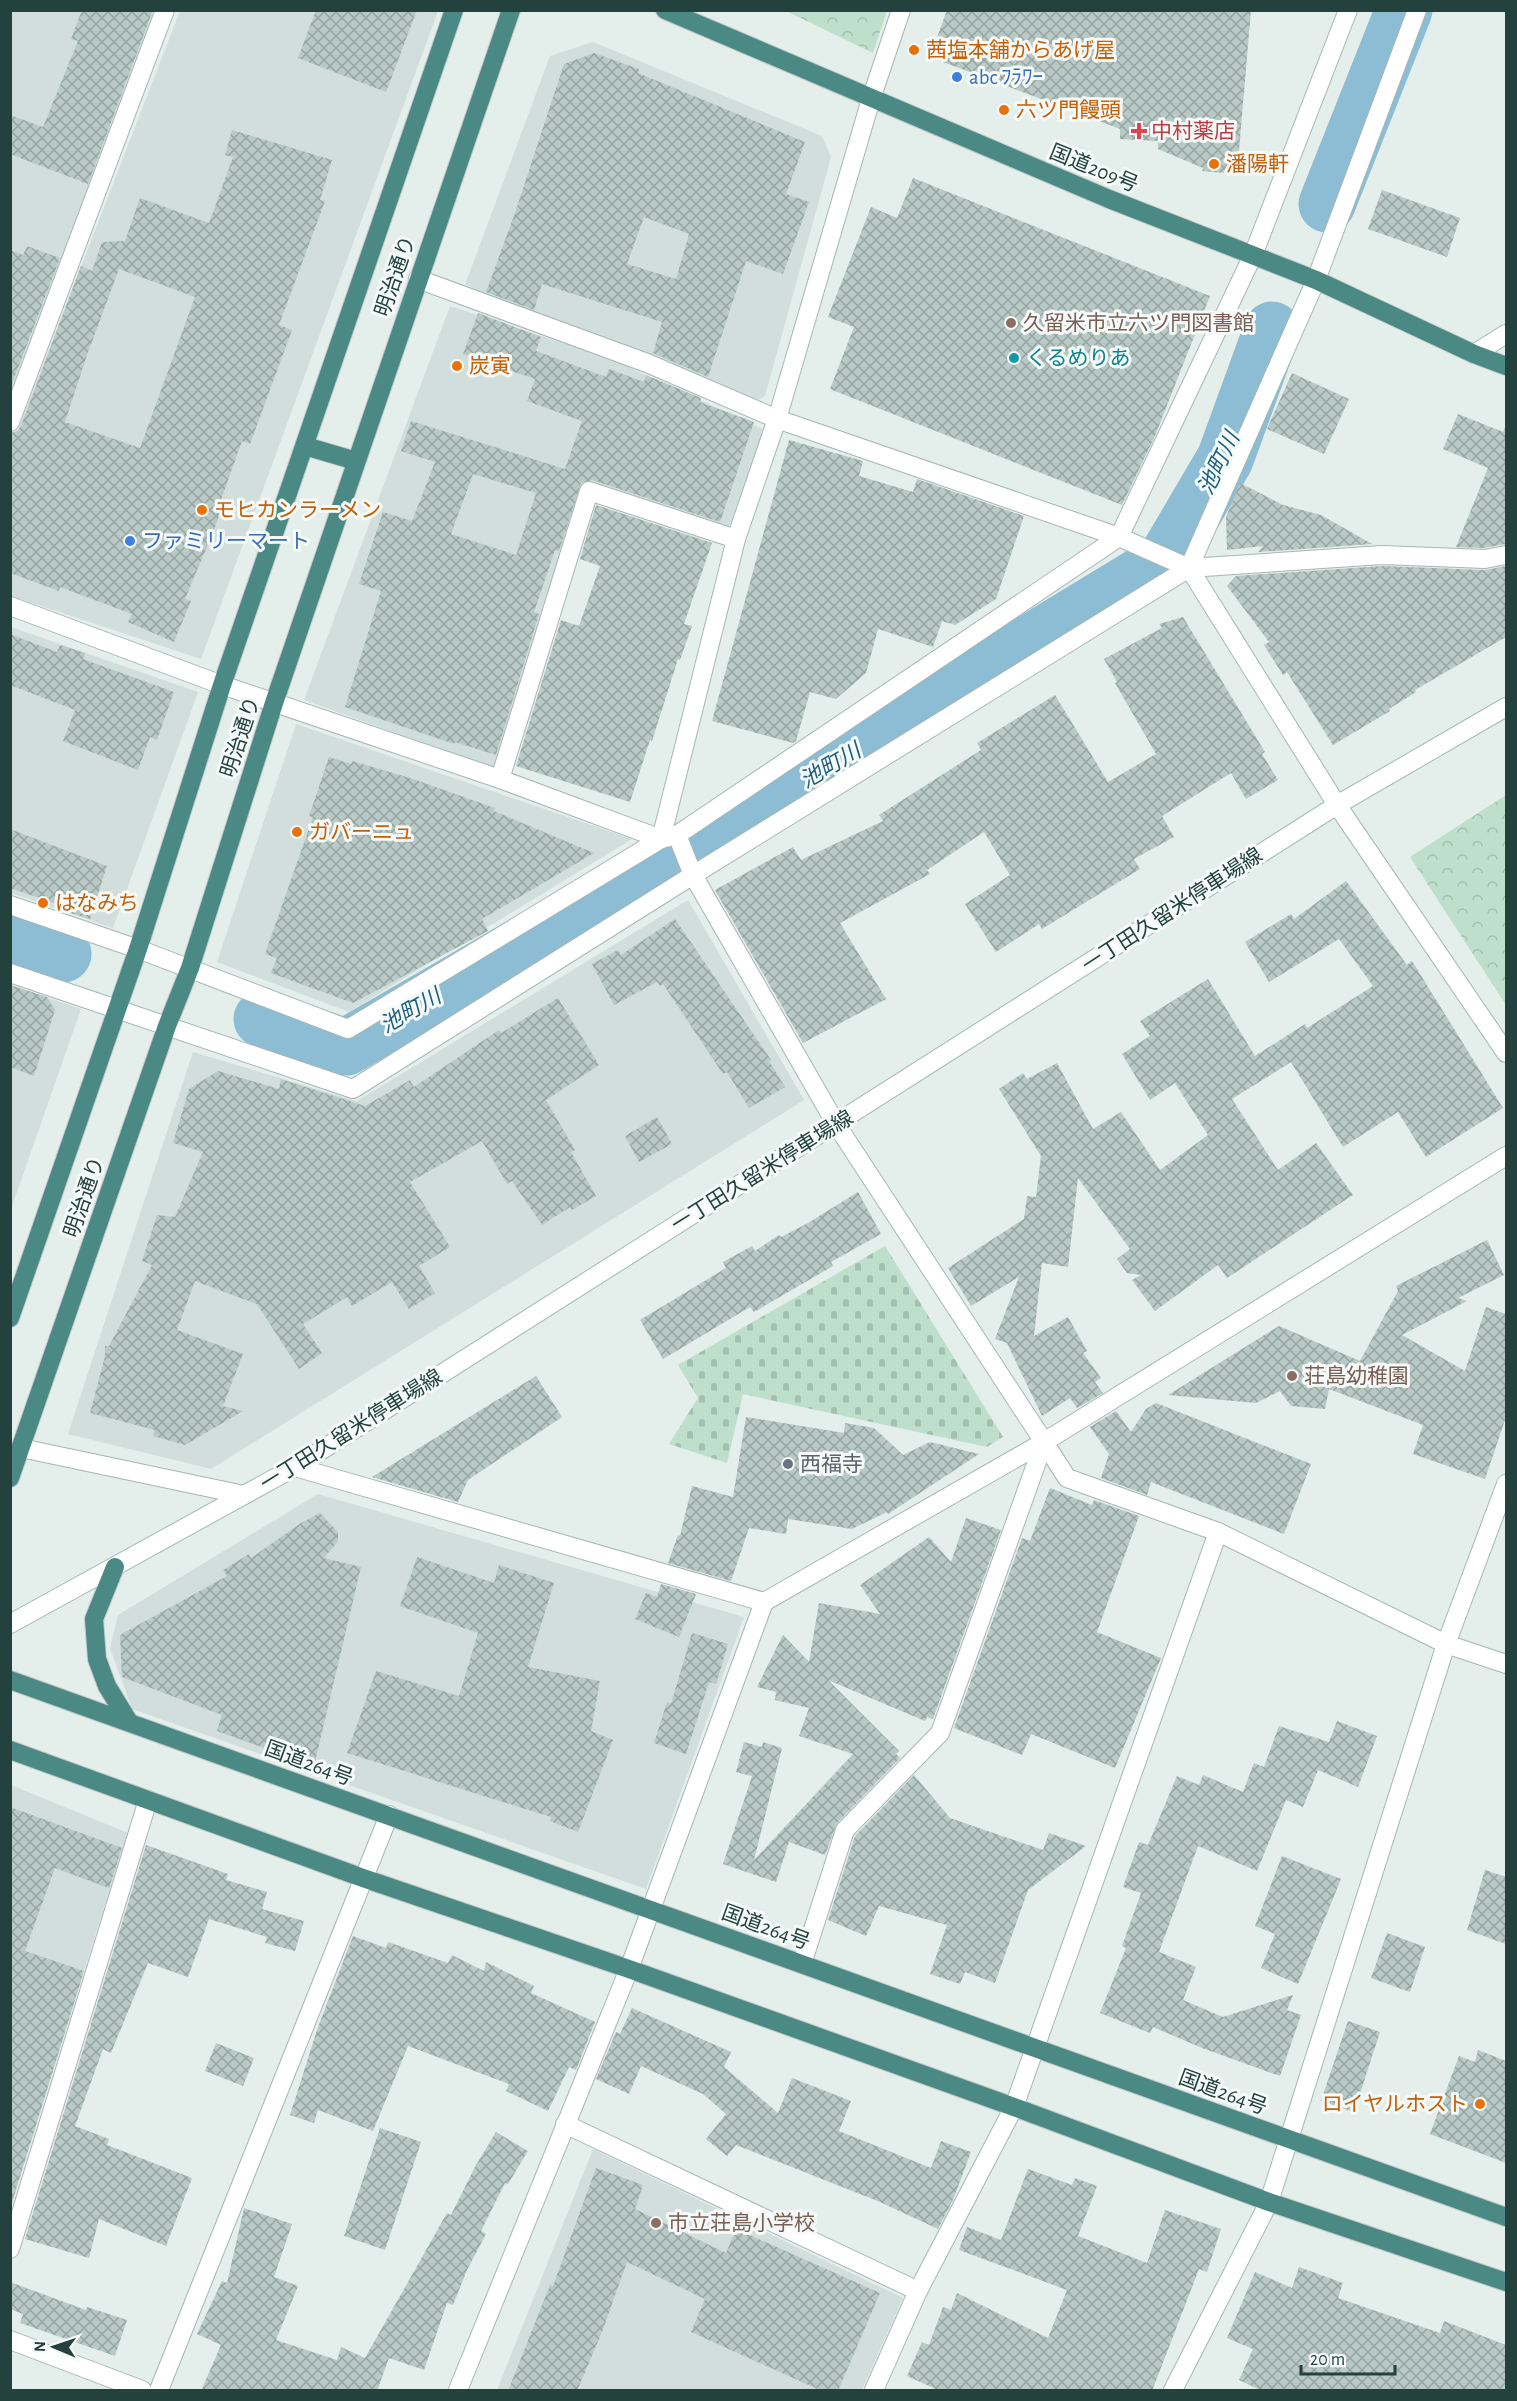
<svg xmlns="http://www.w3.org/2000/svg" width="1517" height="2401" viewBox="0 0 1517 2401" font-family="'Alegreya Sans','Noto Sans JP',sans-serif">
<defs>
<pattern id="cemetery-stones" width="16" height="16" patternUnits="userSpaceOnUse" patternTransform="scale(1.5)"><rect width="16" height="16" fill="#bddfcc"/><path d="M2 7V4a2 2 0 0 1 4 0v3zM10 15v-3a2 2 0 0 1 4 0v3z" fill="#a2c1b0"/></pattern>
<pattern id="park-crowns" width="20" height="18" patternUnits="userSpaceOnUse" patternTransform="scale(1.5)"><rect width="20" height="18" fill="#bddfcc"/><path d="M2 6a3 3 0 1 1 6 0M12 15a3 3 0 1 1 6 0" fill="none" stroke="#a2c1b0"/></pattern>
<pattern id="building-cross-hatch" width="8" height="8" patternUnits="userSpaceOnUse" patternTransform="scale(1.5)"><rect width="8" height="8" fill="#b9c9c5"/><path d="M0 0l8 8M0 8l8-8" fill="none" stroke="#96a5a1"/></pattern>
</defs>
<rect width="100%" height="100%" fill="#e4eeeb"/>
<g fill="#d2dedb">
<polygon points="11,11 156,11 11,391"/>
<polygon points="180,11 438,11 201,659 11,596 10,450"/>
<polygon points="593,42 822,136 831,157 765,396 754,402 465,285 550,56"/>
<polygon points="450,306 609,358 765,430 729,527 584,484 493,768 304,700"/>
<polygon points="11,627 198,692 113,928 11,893"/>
<polygon points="296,724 632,839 349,1012 217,962"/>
<polygon points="688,900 804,1100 211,1469 68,1434 193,1052 357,1101"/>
<polygon points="11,985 81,1009 11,1209"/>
<polygon points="318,1494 744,1617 646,1889 132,1709 110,1648 118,1615"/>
<polygon points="11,1785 128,1833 11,2199"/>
<polygon points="593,2149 903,2298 862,2390 497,2390"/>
</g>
<polygon fill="url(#cemetery-stones)" points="885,1246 1003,1437 987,1447 743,1394 727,1463 669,1444 698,1398 678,1365"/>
<g fill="url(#park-crowns)">
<polygon points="786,11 887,11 873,53"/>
<polygon points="1506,795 1506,1005 1410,857"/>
</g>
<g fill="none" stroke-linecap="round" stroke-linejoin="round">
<g stroke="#8cbdd4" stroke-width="57">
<polyline points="1327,204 1404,10"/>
<polyline points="10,936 63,954"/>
<polyline points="262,1019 346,1047 741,819 1165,561 1225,459 1272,330"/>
</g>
</g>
<g fill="url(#building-cross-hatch)" fill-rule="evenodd">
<polygon points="82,10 153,10 88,184 10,154 10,115 43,127 78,41 71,39"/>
<polygon points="316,10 417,10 386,92 298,58"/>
<polygon points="947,10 1251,10 1237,174 1202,171 1203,168 1158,149 1158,141 1120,139 1120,129 930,57"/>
<path d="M594,53L639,69L638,73L805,142L786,194L809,202L783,274L746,261L708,377L653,353L662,322L542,284L534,310L486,292L515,213L564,64ZM644,217L689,234L676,279L627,264Z"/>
<path d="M232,130L332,160L320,200L325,201L279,325L292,330L250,444L242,441L221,500L224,501L214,530L185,599L191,601L174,642L128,622L132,614L60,587L59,591L10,573V433L17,431L21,426L81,266L92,271L102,242L125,241L140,198L209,223L233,157L225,155ZM119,269L195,297L140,448L65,422L87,355Z"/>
<polygon points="913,178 1210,296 1155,436 1122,505 830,389 854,327 828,317 871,207 897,218"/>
<polygon points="1382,190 1460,218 1447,257 1368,229"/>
<polygon points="27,246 60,258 10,389 10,250 23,255"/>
<path d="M478,313L541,337L536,351L606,377L609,369L644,382L646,375L701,398L700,402L754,422L720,522L592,480L581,483L559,551L555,550L534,612L539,614L496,755L455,742L454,744L345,707L381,591L359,584L383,512L412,521L435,462L401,451L411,421L565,469L582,421L527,401L535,379L463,354ZM473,474L536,493L516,555L451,534Z"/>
<polygon points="1292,373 1349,399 1324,454 1267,429"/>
<polygon points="1458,414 1503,432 1506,425 1506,544 1484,548 1456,547 1488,468 1443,449"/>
<polygon points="789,440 863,461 859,476 913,492 917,479 1024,516 996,599 955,625 942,621 933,647 878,629 866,673 836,699 810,692 796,741 793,743 712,721"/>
<polygon points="1240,483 1283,505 1321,515 1372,544 1258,552 1263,546 1227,550 1226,517"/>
<polygon points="596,505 712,543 684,624 692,626 680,660 678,659 652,741 650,740 630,802 516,766 561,620 579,626 600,566 580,559"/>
<polygon points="1382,566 1485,570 1506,566 1506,637 1415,690 1416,692 1389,709 1390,711 1333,745 1287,672 1283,675 1264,645 1269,642 1227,586 1236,576"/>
<polygon points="1183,617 1265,752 1262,754 1278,780 1246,799 1231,773 1162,816 1174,837 1134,859 1140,869 1042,929 1039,924 996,952 965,904 1010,875 984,832 927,870 930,874 840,923 886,999 803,1043 715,890 793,847 801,860 883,821 879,815 981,750 977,743 1055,695 1108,782 1156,754 1115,683 1117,682 1104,659 1162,628 1159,624"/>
<polygon points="10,634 57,652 60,645 85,653 83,659 174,692 157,740 150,737 138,770 63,741 75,710 10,685"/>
<polygon points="329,757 351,764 352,761 410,778 495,808 494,811 594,853 482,919 488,931 353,1003 271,973 277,958 265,954 313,817 309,816"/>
<polygon points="10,829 107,866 90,919 64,911 66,907 10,888"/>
<polygon points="1346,881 1407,965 1412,961 1503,1108 1426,1157 1398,1112 1343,1147 1291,1062 1232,1099 1278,1170 1316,1143 1353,1195 1227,1278 1218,1265 1155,1311 1132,1280 1141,1275 1127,1273 1117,1259 1130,1249 1078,1178 1068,1267 1042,1263 1034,1336 1068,1317 1087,1351 1083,1353 1101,1378 1095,1382 1103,1393 1077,1408 1070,1398 1042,1416 1007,1343 995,1339 1019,1277 971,1306 948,1268 1024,1219 1027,1196 1036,1197 1041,1156 999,1089 1023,1073 1027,1079 1057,1063 1093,1129 1121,1112 1160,1170 1208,1135 1175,1083 1150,1100 1122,1054 1150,1036 1140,1021 1208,979 1255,1056 1305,1024 1307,1028 1373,986 1339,939 1269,982 1245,942 1291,914 1294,919"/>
<polygon points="675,919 771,1060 769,1061 785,1087 749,1108 727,1072 723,1074 663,984 660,986 657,982 614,1005 592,964 618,950 621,955"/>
<polygon points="10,985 47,997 55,1010 34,1076 10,1067"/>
<polygon points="558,998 599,1065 546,1100 575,1150 571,1152 596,1196 572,1210 570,1207 542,1225 512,1181 507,1184 482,1141 410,1182 450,1247 419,1266 435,1293 409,1309 392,1282 352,1306 347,1297 303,1324 322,1353 299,1369 257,1304 195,1281 177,1330 243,1354 223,1406 243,1411 185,1445 153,1436 155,1430 90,1413 105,1356 105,1346 109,1346 152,1265 142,1261 157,1215 175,1217 203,1152 173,1143 189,1089 218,1071 279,1089 281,1079 365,1106 410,1080 414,1087 499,1030 501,1033"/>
<polygon points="657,1117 672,1144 639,1162 625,1136"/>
<polygon points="858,1192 881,1234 831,1262 833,1266 754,1312 750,1307 663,1359 640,1320 726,1268 723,1262 752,1246 755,1251 779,1235 781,1237 808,1223"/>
<polygon points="1487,1240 1504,1275 1458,1298 1467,1301 1402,1335 1465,1371 1486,1307 1506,1314 1506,1417 1485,1479 1413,1454 1423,1425 1329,1389 1325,1409 1291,1406 1280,1391 1256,1403 1168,1395 1279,1326 1360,1361 1398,1291 1396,1286"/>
<polygon points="536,1376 562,1417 468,1480 458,1502 372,1477"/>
<polygon points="1156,1403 1311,1464 1284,1534 1151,1482 1147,1495 1101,1478 1109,1454 1090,1427 1116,1411 1131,1432 1146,1409"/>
<polygon points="746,1417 844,1433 845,1423 874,1428 903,1455 930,1442 979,1454 888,1514 887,1512 852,1529 788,1519 786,1534 749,1528 731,1581 668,1563 678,1535 680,1536 692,1486 733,1497"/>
<polygon points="1050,1488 1092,1505 1094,1500 1139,1516 1097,1632 1161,1658 1115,1768 1031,1734 1022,1755 954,1728 1022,1538 1030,1541"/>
<polygon points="320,1513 338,1532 338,1541 324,1558 361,1567 314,1766 217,1731 222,1715 122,1677 120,1635 227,1576 223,1570 249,1554 251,1558 301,1523"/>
<polygon points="966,1518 1001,1530 933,1719 927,1717 925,1721 828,1680 899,1751 896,1754 900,1758 837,1823 825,1855 789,1842 776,1882 723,1864 752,1776 736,1772 744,1742 762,1747 763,1742 782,1748 754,1860 853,1754 799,1736 809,1708 775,1700 776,1692 757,1687 783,1635 809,1662 819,1603 880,1614 860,1585 929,1537 951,1562"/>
<polygon points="417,1557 494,1583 499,1565 554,1583 528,1667 600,1681 591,1731 613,1740 578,1832 550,1821 551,1817 347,1753 376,1671 459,1696 478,1633 400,1606"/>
<polygon points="661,1584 696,1594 679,1637 635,1619 646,1593 657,1597"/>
<polygon points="692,1633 728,1644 716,1684 709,1682 686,1754 654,1743 667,1702 671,1704"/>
<polygon points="1337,1721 1377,1736 1358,1787 1318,1770 1303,1807 1286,1800 1257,1871 1198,1846 1159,1952 1196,1967 1183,2000 1223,2017 1293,1995 1287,2010 1301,2015 1280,2076 1202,2048 1153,2027 1150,2033 1100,2013 1126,1948 1122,1946 1141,1893 1123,1887 1139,1842 1148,1845 1177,1776 1199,1785 1203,1775 1243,1792 1254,1763 1264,1767 1279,1726 1329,1742"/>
<polygon points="914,1775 950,1818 1043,1850 1049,1833 1086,1846 1028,1890 995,1983 965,1972 960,1984 930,1974 947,1925 879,1906 866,1936 828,1920 855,1836"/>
<polygon points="10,1807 122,1848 109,1888 55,1868 25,1951 84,1971 10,2209"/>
<polygon points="146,1845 228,1874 226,1880 267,1892 262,1909 304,1921 295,1951 265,1943 267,1937 209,1919 188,1977 148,1963 111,2053 103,2049 75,2126 109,2139 107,2145 192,2178 166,2246 99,2219 89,2258 25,2239"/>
<polygon points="1282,1856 1341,1879 1298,1984 1261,1968 1275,1934 1255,1926"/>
<polygon points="1485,1870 1506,1877 1506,1944 1467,1930"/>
<polygon points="1387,1933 1425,1947 1410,1992 1371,1978"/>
<polygon points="353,1936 386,1948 388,1942 448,1963 452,1955 484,1971 486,1962 534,1986 531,1993 595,2022 576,2070 569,2067 548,2111 506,2091 509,2084 408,2046 373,2131 318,2110 314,2123 290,2115 318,2027"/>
<polygon points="632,2008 731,2052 724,2067 778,2113 792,2078 851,2101 839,2131 931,2168 941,2141 971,2152 953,2200 938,2229 880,2202 736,2145 727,2156 706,2139 726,2114 703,2094 641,2066 629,2094 596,2079 616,2032 620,2034"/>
<polygon points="1348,2021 1380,2032 1354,2112 1321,2101"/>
<polygon points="216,2043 254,2058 243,2086 205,2071"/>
<polygon points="1478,2050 1506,2061 1506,2163 1430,2134 1459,2056 1475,2062"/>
<polygon points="380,2128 421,2142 385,2250 344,2236"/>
<polygon points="496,2132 528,2151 508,2184 505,2183 481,2231 486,2234 467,2270 453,2305 447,2303 424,2370 389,2358 377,2391 201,2391 221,2345 197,2334 222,2281 227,2283 244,2208 292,2224 274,2277 298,2286 276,2340 337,2360 341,2347 365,2358 447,2213 451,2215 476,2165"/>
<polygon points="596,2168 643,2185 635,2209 726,2253 736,2229 880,2293 838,2391 822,2391 691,2332 705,2299 627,2262 602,2332 577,2391 508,2391 550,2285 553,2286"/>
<polygon points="1028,2169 1072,2185 1075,2178 1097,2186 1078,2236 1147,2263 1165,2210 1221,2229 1207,2272 1199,2269 1152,2391 940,2391 907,2376 922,2342 929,2345 943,2307 951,2310 957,2293 1048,2338 1067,2290 959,2250 967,2227 1001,2240"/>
<polygon points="1299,2267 1343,2283 1338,2298 1440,2333 1444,2321 1506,2345 1506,2391 1262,2391 1239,2380 1253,2349 1227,2338 1255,2272 1292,2288"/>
<polygon points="10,2282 86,2310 87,2307 127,2320 115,2356 20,2323 23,2314 10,2309"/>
</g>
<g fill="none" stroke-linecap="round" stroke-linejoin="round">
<defs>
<polyline id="pedestrian" points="871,99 901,10"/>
<g id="minor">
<polyline points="418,279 647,363 777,419 1119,537 1189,568 1337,805 1506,1053"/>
<polyline points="1474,354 1506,334"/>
<polyline points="10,422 165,10"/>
<polyline points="1189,568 1316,280 1417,10"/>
<polyline points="10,606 222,685 500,779 661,839"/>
<polyline points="500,779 589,491 736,539"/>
<polyline points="677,835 693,875 836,1124 1044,1442"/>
<polyline points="661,839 736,539 777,419 871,99"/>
<polyline points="10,905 138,949 348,1029 661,839 677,835 1119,537 1253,255 1348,10"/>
<polyline points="10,973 353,1089 693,875 1189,568 1382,555 1485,559 1506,555"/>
<polyline points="21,1448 244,1495"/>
<polyline points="295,1467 764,1602"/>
<polyline points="802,1964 845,1830 940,1733 1044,1442"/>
<polyline points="565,2124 918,2291"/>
<polyline points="10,2249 148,1800"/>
<polyline points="10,2340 142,2390"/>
<polyline points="159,2390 389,1815"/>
<polyline points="458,2390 629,1969 764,1602 1044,1442 1506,1156"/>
<polyline points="874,2390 918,2291 1014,2107 1218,1532"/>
<polyline points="1173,2390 1269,2202 1446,1644 1506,1484"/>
</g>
<polyline id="tertiary" points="1044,1442 1067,1478 1218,1532 1446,1644 1506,1664"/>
<polyline id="secondary" points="10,1624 295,1467 1337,805 1506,707"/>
<g id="trunk">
<polyline points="665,10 1109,199 1316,280 1474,354 1506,366"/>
<polyline points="305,446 356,461"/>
<polyline points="10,1318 138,949 222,685 454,10"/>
<polyline points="10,1478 167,1026 190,968 274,703 511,10"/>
<polyline points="115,1567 94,1619 97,1659 107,1686 129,1722"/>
<polyline points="10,1680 1506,2217"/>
<polyline points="10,1750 363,1878 629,1969 1014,2107 1269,2202 1506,2282"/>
</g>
</defs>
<use href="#pedestrian" stroke="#a6b7b3" stroke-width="20"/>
<use href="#minor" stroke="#a6b7b3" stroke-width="20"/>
<use href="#tertiary" stroke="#a6b7b3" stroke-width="20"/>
<use href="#secondary" stroke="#a2bab5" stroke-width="20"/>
<use href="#trunk" stroke="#c1cac9" stroke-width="20"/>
<use href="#pedestrian" stroke="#fff" stroke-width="18"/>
<use href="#minor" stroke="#fff" stroke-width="18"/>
<use href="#tertiary" stroke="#fff" stroke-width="18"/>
<use href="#secondary" stroke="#fff" stroke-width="18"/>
<use href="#trunk" stroke="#4b8985" stroke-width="18"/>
</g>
<g fill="#e8710a" stroke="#f5faf8" stroke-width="2">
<circle cx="914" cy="50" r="6"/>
<circle cx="1004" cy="110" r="6"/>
<circle cx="1214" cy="164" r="6"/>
<circle cx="457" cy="366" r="6"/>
<circle cx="202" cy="510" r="6"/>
<circle cx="297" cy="832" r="6"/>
<circle cx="43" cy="903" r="6"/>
<circle cx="1480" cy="2104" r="6"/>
</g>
<g fill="#3f7fe0" stroke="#f5faf8" stroke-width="2">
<circle cx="957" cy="77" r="6"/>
<circle cx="130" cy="541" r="6"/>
</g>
<path fill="#e0444e" stroke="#f5faf8" stroke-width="2" d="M1136 122h6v6h6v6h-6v6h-6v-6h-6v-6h6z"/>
<g fill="#8d6e63" stroke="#f5faf8" stroke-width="2">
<circle cx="1011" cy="323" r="6"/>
<circle cx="1292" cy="1376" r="6"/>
<circle cx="656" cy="2223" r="6"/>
</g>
<circle fill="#0f9aa8" stroke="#f5faf8" stroke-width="2" cx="1014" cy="358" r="6"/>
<circle fill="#6b7280" stroke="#f5faf8" stroke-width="2" cx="788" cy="1464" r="6"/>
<g text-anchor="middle" stroke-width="6" stroke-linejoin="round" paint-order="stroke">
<g font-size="21" fill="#c56008" stroke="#f5faf8" text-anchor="start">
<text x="926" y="57">茜塩本舗からあげ屋</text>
<text x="1016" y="117">六ツ門饅頭</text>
<text x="1226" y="171">潘陽軒</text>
<text x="469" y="373">炭寅</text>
<text x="214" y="517">モヒカンラーメン</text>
<text x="309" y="839">ガバーニュ</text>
<text x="55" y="910">はなみち</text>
<text x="1468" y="2111" text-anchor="end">ロイヤルホスト</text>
</g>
<g font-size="21" fill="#366cbe" stroke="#f5faf8" text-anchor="start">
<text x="969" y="84">abc ﾌﾗﾜｰ</text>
<text x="142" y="548">ファミリーマート</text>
</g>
<g font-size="21" fill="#be3a42" stroke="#f5faf8" text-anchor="start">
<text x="1151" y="138">中村薬店</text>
</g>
<g font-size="21" fill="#23413d" stroke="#f5faf8">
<text transform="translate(1094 168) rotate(22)" y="7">国道209号</text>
<text transform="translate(395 276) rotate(-71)" y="7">明治通り</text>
<text transform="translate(240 737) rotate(-72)" y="7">明治通り</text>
<text transform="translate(1172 910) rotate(-33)" y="7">一丁田久留米停車場線</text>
<text transform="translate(762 1171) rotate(-32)" y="7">一丁田久留米停車場線</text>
<text transform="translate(84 1197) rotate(-71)" y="7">明治通り</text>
<text transform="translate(351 1430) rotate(-32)" y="7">一丁田久留米停車場線</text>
<text transform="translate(309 1763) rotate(20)" y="7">国道264号</text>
<text transform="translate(766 1927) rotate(20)" y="7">国道264号</text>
<text transform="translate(1223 2092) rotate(20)" y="7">国道264号</text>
</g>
<g font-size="21" fill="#785e54" stroke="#f5faf8" text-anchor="start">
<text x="1023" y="330">久留米市立六ツ門図書館</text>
<text x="1304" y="1383">荘島幼稚園</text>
<text x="668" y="2230">市立荘島小学校</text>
</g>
<g font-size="21" fill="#0d838f" stroke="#f5faf8" text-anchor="start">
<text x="1026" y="365">くるめりあ</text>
</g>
<g font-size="21" fill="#5b616d" stroke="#f5faf8" text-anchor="start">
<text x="800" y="1471">西福寺</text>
</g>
<g font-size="22" font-style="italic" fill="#1b5e7f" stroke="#f5faf8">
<text transform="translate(1218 463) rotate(-64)" y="8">池町川</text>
<text transform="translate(830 765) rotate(-31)" y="8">池町川</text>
<text transform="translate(410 1010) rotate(-30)" y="8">池町川</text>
</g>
</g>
<rect width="1517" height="2401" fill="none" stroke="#23413d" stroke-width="24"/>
<g transform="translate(54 2347) rotate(272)" stroke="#f5faf8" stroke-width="4.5" paint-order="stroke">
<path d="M0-4.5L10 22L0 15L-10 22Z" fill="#23413d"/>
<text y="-9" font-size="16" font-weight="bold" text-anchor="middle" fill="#23413d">N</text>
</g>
<path d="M1301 2365v9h94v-9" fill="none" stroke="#23413d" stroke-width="3"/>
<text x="1310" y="2365" font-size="18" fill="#23413d" stroke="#f5faf8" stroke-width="4.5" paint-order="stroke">20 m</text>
</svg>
